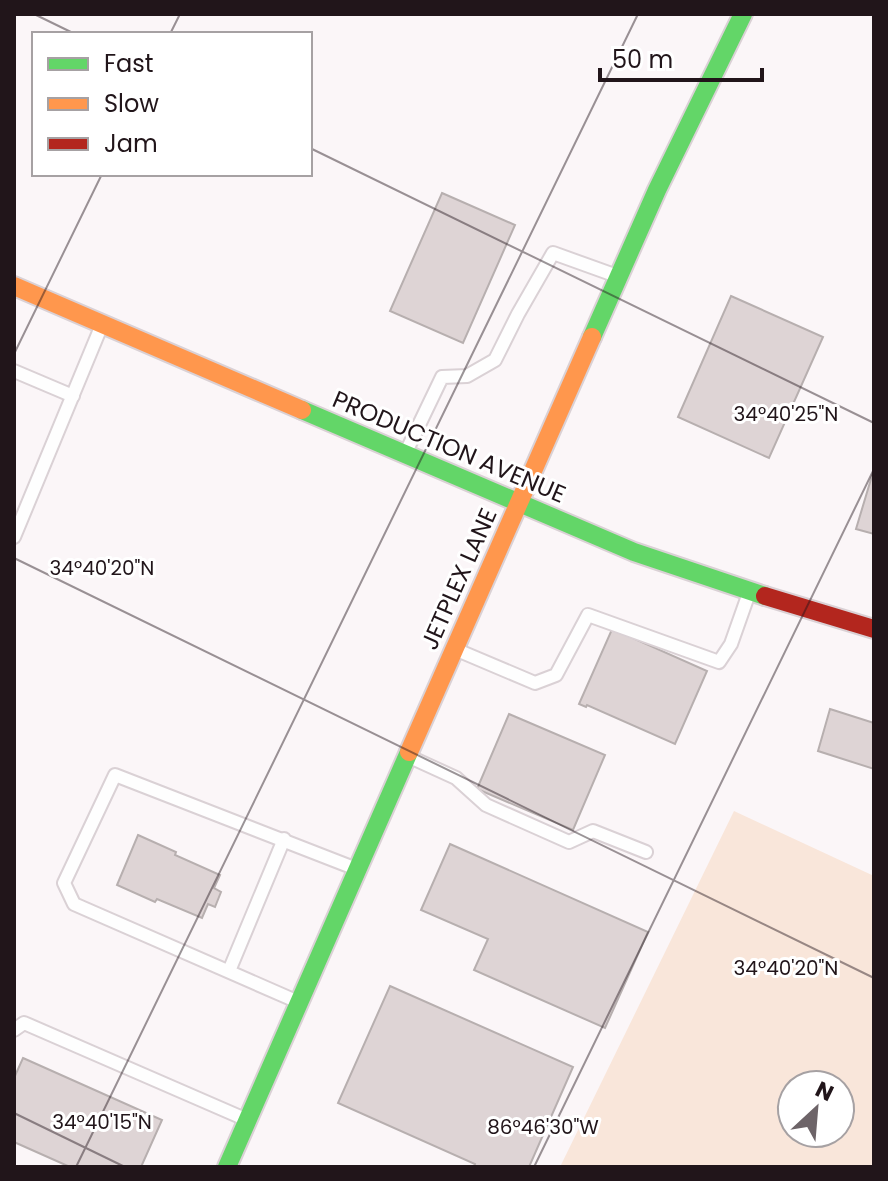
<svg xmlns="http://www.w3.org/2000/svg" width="888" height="1181" viewBox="0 0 888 1181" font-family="Poppins,sans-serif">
<rect width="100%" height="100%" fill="#fbf6f8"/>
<path fill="#f9e6da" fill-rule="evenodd" d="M734,811L874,876V1167H560ZM792,1085H840V1133H792Z"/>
<g fill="#ded4d5" stroke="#b7afaf" stroke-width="2">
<polygon points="442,193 515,225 463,343 390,311"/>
<polygon points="731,296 823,337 769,458 678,417"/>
<polygon points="874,469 874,534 856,529"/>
<polygon points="613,627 619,632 707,671 675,744 587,705 586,707 579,704"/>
<polygon points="830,709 874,723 874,769 818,751"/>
<polygon points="509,714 605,755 573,830 477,789"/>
<polygon points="138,835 176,852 175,855 220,875 214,888 221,892 215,907 208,904 202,918 157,899 155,902 117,885"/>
<polygon points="450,844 648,932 605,1028 474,970 488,939 421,910"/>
<polygon points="390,986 573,1067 529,1167 474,1167 475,1164 338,1103"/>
<polygon points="23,1058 162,1120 141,1167 70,1167 14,1142 14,1078"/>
</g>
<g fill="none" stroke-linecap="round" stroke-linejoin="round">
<defs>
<g id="lane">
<polyline points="14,371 73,396"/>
<polyline points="406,452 442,377 467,376 495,360 518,314 553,253 617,276"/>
<polyline points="14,537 101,327"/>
<polyline points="457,650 535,683 556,675 588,615 719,662 731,644 749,593"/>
<polyline points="410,757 456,778 486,805 569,842 593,831 646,852"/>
<polyline points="229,971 284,839"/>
<polyline points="296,1001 74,904 64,883 115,775 354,868"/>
<polyline points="14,1030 24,1023 245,1119"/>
</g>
<g id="fast">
<polyline points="592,337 657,190 743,14"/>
<polyline points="302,410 634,552 765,596"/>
<polyline points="227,1167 409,752"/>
</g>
<g id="slow">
<polyline points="14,286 302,410"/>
<polyline points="409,752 592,337"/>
</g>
<polyline id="jam" points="765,596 874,629"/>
</defs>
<use href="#lane" stroke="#dad1d5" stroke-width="16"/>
<use href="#fast" stroke="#dad1d5" stroke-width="22"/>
<use href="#slow" stroke="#dad1d5" stroke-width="22"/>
<use href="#jam" stroke="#dad1d5" stroke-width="22"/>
<use href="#lane" stroke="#fefefe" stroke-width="12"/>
<use href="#fast" stroke="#63d668" stroke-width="18"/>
<use href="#slow" stroke="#ff974d" stroke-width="18"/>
<use href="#jam" stroke="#b3261e" stroke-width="18"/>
</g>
<path fill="none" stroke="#21151a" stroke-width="2" stroke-opacity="0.45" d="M34,14L75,34M170,34L180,14M310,148L874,423M14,354L102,174M14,558L874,978M14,1113L125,1167M76,1167L638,14M534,1167L874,469"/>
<g text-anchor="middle" stroke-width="6" stroke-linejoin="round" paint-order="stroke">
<g font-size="24" fill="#21151a" stroke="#fff">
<text transform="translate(449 447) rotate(23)" y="8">PRODUCTION AVENUE</text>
<text transform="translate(459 579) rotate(-66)" y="8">JETPLEX LANE</text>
</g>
</g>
<g font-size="20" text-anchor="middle" fill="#21151a" stroke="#fff" stroke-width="6" stroke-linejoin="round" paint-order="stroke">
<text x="786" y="421">34°40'25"N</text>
<text x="102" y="575">34°40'20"N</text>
<text x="786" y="975">34°40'20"N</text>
<text x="102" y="1129">34°40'15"N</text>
<text x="543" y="1134">86°46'30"W</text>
</g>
<rect width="888" height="1181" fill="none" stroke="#21151a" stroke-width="32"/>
<rect x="32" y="32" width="280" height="144" fill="#ffffff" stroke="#a6a1a3" stroke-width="2"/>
<rect x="48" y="58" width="40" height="12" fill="#63d668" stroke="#a6a1a3" stroke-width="2"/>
<text x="104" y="72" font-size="24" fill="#21151a">Fast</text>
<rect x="48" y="98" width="40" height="12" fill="#ff974d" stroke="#a6a1a3" stroke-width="2"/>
<text x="104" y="112" font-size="24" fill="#21151a">Slow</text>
<rect x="48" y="138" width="40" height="12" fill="#b3261e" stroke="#a6a1a3" stroke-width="2"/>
<text x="104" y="152" font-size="24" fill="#21151a">Jam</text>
<g transform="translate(816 1109) rotate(26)"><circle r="38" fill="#ffffff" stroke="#a6a1a3" stroke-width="2"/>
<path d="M0-6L14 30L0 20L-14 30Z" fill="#6d6468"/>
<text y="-12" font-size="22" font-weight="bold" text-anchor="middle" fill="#21151a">N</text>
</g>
<path d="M600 68v12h162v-12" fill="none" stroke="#21151a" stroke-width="4"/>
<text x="612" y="68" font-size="24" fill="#21151a" stroke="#ffffff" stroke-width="6" paint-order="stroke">50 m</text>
</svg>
